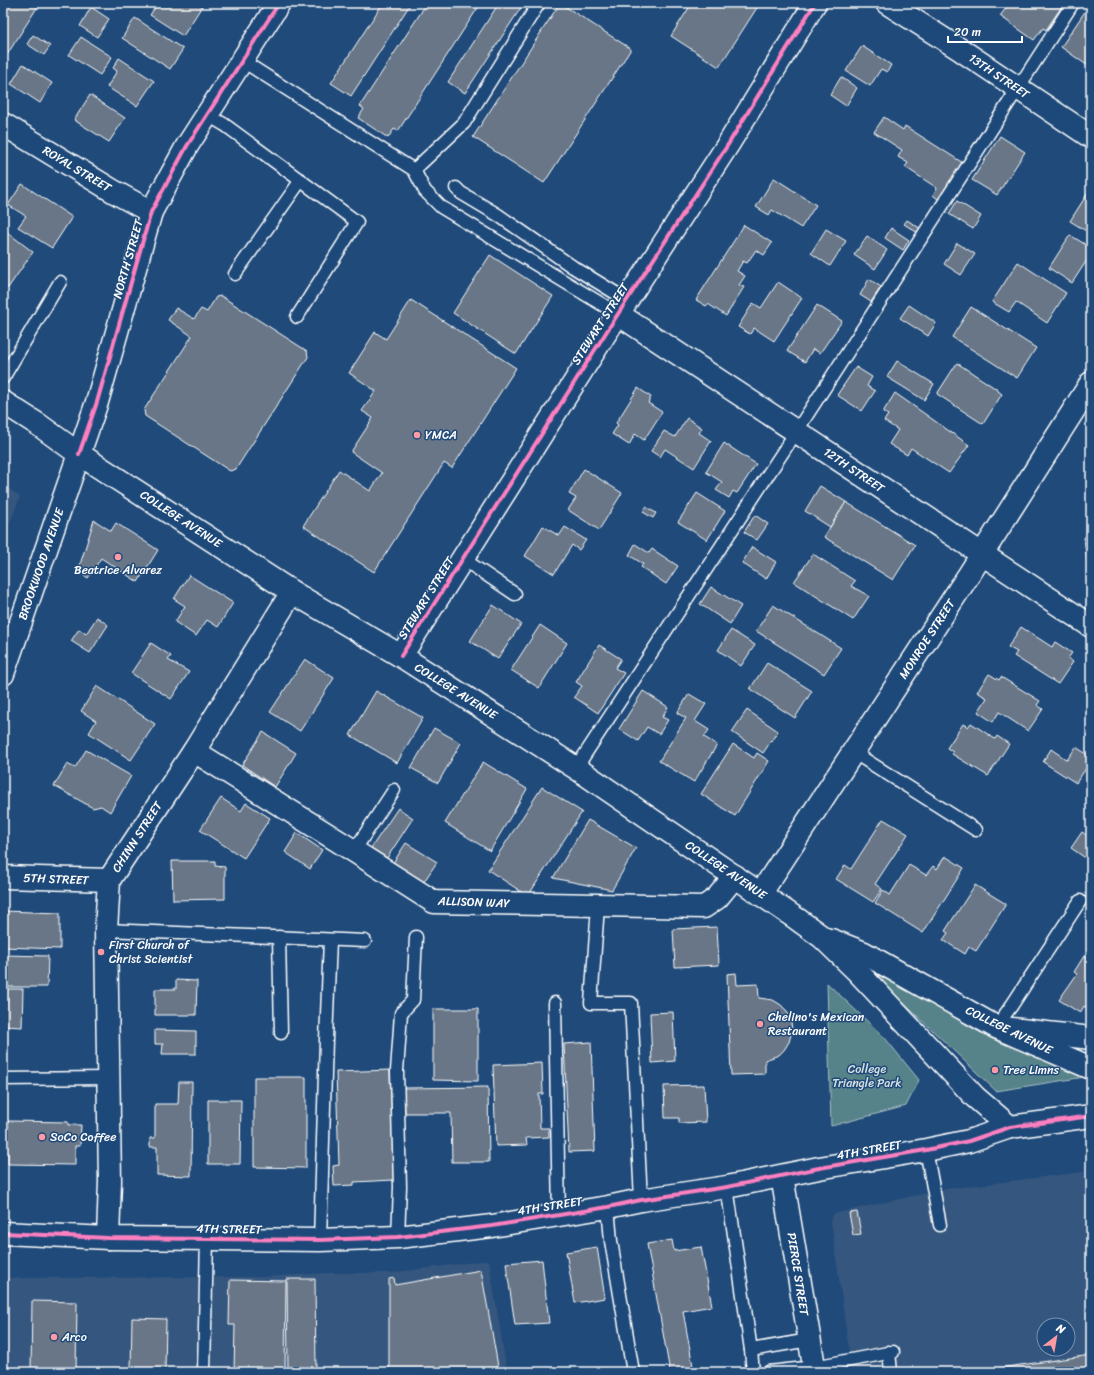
<svg xmlns="http://www.w3.org/2000/svg" width="1094" height="1375" viewBox="0 0 1094 1375" font-family="Sriracha,sans-serif">
<rect width="100%" height="100%" fill="#1f4a7a"/>
<filter id="ink" filterUnits="userSpaceOnUse"><feTurbulence type="fractalNoise" baseFrequency=".025" numOctaves="2"/><feDisplacementMap in="SourceGraphic" scale="8" xChannelSelector="R" yChannelSelector="G"/><feConvolveMatrix kernelMatrix="1 2 1 2 8 2 1 2 1" color-interpolation-filters="sRGB"/></filter>
<g filter="url(#ink)">
<g fill="#35577e" fill-rule="evenodd">
<polygon points="3,484 20,497 3,540"/>
<path d="M1084,1172L1091,1206V1372H852L831,1221L833,1214L944,1189ZM1044,1325H1068V1349H1044Z"/>
<polygon points="489,1260 507,1372 3,1372 3,1281 4,1278 263,1277 329,1273 390,1273"/>
</g>
<g fill="#578289" stroke="#abc0c4">
<polygon points="861,957 965,1024 992,1039 1038,1058 1091,1076 996,1091 889,989"/>
<polygon points="827,983 885,1038 919,1080 906,1106 831,1126"/>
</g>
<g fill="#687687" stroke="#fff">
<polygon points="3,3 40,3 3,61"/>
<polygon points="158,3 204,3 183,36 150,15"/>
<polygon points="383,3 411,3 351,96 331,83"/>
<polygon points="427,3 474,3 479,6 398,131 394,129 388,138 358,118 364,109 360,106"/>
<polygon points="499,3 524,3 465,93 448,82"/>
<polygon points="560,3 631,49 544,183 473,137"/>
<polygon points="692,3 760,3 719,67 671,36"/>
<polygon points="1018,3 1064,3 1046,30 1043,28 1034,40 1000,16 1009,4 1015,8"/>
<polygon points="1090,4 1091,4 1091,68 1061,47"/>
<polygon points="91,7 109,19 97,37 80,26"/>
<polygon points="135,18 183,49 170,69 122,38"/>
<polygon points="33,35 50,46 44,55 27,44"/>
<polygon points="81,37 112,57 100,75 69,55"/>
<polygon points="862,46 891,65 887,72 881,69 870,86 846,71"/>
<polygon points="119,58 154,81 137,106 107,87 117,71 113,68"/>
<polygon points="23,64 52,83 40,103 11,84"/>
<polygon points="841,77 857,88 846,106 830,95"/>
<polygon points="90,95 125,118 109,142 74,120"/>
<polygon points="884,117 903,130 905,126 963,163 939,200 933,195 937,188 905,167 908,163 898,157 902,150 874,132"/>
<polygon points="1000,136 1025,152 997,195 972,180"/>
<polygon points="774,178 816,205 801,228 772,210 769,215 756,207"/>
<polygon points="22,184 72,217 52,248 18,227 26,216 8,205"/>
<polygon points="1091,188 1091,234 1070,221"/>
<polygon points="957,201 981,216 973,229 949,214"/>
<polygon points="907,220 921,229 918,233 904,224"/>
<polygon points="744,225 772,243 764,255 756,250 747,263 743,261 737,271 745,276 739,285 744,287 726,316 708,304 706,306 696,300"/>
<polygon points="891,228 909,240 903,250 885,238"/>
<polygon points="3,229 33,252 8,288 3,285"/>
<polygon points="826,229 846,241 830,266 811,253"/>
<polygon points="1070,235 1091,248 1091,254 1072,283 1049,268"/>
<polygon points="867,236 887,250 875,269 854,255"/>
<polygon points="957,243 975,254 961,275 944,264"/>
<polygon points="490,255 553,296 516,354 453,313"/>
<polygon points="1018,262 1066,293 1047,323 1016,302 1009,312 992,302"/>
<polygon points="869,279 881,287 871,302 860,295"/>
<polygon points="778,282 802,298 774,341 754,328 750,334 738,327 753,303 761,308"/>
<polygon points="221,296 307,351 308,357 236,469 230,471 145,416 144,410 192,336 168,320 176,308 194,319 201,309 207,312 216,297"/>
<polygon points="411,300 516,368 452,468 444,463 374,572 303,526 339,470 370,491 382,473 351,452 373,418 362,411 376,391 349,373 375,332 386,339"/>
<polygon points="817,305 842,321 820,353 813,349 805,362 787,351"/>
<polygon points="909,305 936,323 928,336 900,318"/>
<polygon points="971,307 1036,348 1017,378 952,337"/>
<polygon points="897,361 934,384 924,400 887,377"/>
<polygon points="957,363 998,390 998,391 1002,394 983,424 937,394"/>
<polygon points="856,367 872,377 867,386 875,391 862,411 837,395"/>
<polygon points="638,388 651,397 648,403 662,412 644,440 635,434 629,445 612,434 618,425 616,423"/>
<polygon points="895,393 969,445 949,473 911,448 907,455 889,444 898,430 884,421 888,415 883,412"/>
<polygon points="687,418 702,428 699,433 711,441 694,468 665,449 660,457 651,451 664,431 675,437"/>
<polygon points="724,443 756,464 737,493 733,491 729,498 716,490 722,482 706,472"/>
<polygon points="584,469 622,493 599,530 568,510 576,498 569,494"/>
<polygon points="820,486 846,502 830,527 805,511"/>
<polygon points="697,493 725,511 707,540 678,522"/>
<polygon points="846,502 915,545 893,580 824,537"/>
<polygon points="646,507 656,513 653,518 643,512"/>
<polygon points="755,515 768,524 757,540 744,532"/>
<polygon points="94,520 111,531 116,523 158,550 138,582 101,558 88,578 78,571"/>
<polygon points="1091,522 1091,563 1087,560 1084,538 1090,530 1087,528"/>
<polygon points="543,526 559,536 565,527 586,540 579,550 572,545 554,574 525,556"/>
<polygon points="635,544 649,553 652,549 678,566 666,584 641,567 643,564 629,555"/>
<polygon points="752,547 776,562 766,579 742,563"/>
<polygon points="813,554 855,581 851,586 869,596 853,620 794,582"/>
<polygon points="189,575 233,603 218,627 207,620 196,636 175,622 185,606 174,599"/>
<polygon points="711,587 741,606 730,624 700,604"/>
<polygon points="493,605 521,624 498,659 470,641"/>
<polygon points="773,605 841,648 824,674 756,631"/>
<polygon points="97,617 108,625 90,653 71,641 79,629 86,634"/>
<polygon points="540,625 567,643 539,688 511,670"/>
<polygon points="1021,627 1052,647 1055,642 1072,653 1068,658 1073,662 1058,684 1014,656 1017,652 1008,647"/>
<polygon points="731,630 755,645 741,666 718,650"/>
<polygon points="151,643 171,656 168,660 189,672 171,699 131,673"/>
<polygon points="599,645 621,659 615,668 624,673 598,713 574,697 582,686 576,682"/>
<polygon points="305,659 334,678 300,731 270,712"/>
<polygon points="767,663 812,691 795,718 750,689"/>
<polygon points="989,674 999,680 1001,677 1040,701 1037,705 1043,709 1028,731 999,712 993,722 978,712 987,698 977,692"/>
<polygon points="97,686 155,724 131,760 89,733 96,721 81,711"/>
<polygon points="376,691 423,718 397,763 350,735"/>
<polygon points="643,691 668,707 662,717 668,720 659,734 647,727 638,741 619,729"/>
<polygon points="689,694 706,704 695,721 709,730 704,737 717,745 694,782 659,761 686,718 677,713"/>
<polygon points="747,710 778,731 763,753 732,732"/>
<polygon points="971,723 995,739 997,736 1009,744 988,776 952,754 953,752 947,748 963,724 968,727"/>
<polygon points="434,728 461,743 438,783 411,768"/>
<polygon points="263,732 296,753 275,787 242,765"/>
<polygon points="733,744 754,758 757,753 769,761 735,816 701,794"/>
<polygon points="1076,747 1091,757 1091,761 1076,783 1043,762 1051,749 1067,760"/>
<polygon points="86,750 131,776 110,812 101,806 93,808 54,786 67,764 75,768"/>
<polygon points="483,762 527,789 490,851 445,823"/>
<polygon points="542,787 582,812 528,896 488,870"/>
<polygon points="221,798 241,811 246,803 270,818 244,858 200,830"/>
<polygon points="398,808 413,818 387,858 371,848"/>
<polygon points="883,819 908,834 875,884 882,889 873,902 836,879 845,865 851,869"/>
<polygon points="588,820 636,848 612,890 553,878"/>
<polygon points="1082,832 1091,838 1091,862 1071,848"/>
<polygon points="297,833 322,850 310,869 285,852"/>
<polygon points="406,843 437,862 423,883 393,863"/>
<polygon points="945,856 964,868 923,933 875,903 883,890 890,895 909,865 926,875 933,866 937,869"/>
<polygon points="172,861 215,861 215,866 225,867 225,899 173,900"/>
<polygon points="975,885 1006,904 976,951 969,947 965,954 943,940 948,933 945,931"/>
<polygon points="3,911 60,913 60,949 3,947"/>
<polygon points="717,927 719,965 675,967 673,929"/>
<polygon points="1091,954 1091,1011 1084,1006 1080,1013 1059,1000 1077,974 1074,972 1084,956 1088,958"/>
<polygon points="3,955 48,956 47,987 3,987"/>
<polygon points="736,973 737,985 758,984 759,998 773,1000 781,1005 787,1011 791,1021 792,1031 789,1042 784,1050 779,1055 765,1060 765,1074 731,1075 727,974"/>
<polygon points="176,980 197,981 196,1015 155,1015 155,989 176,989"/>
<polygon points="3,989 23,989 22,1027 3,1026"/>
<polygon points="433,1009 478,1009 478,1081 433,1080"/>
<polygon points="673,1012 675,1061 652,1063 650,1013"/>
<polygon points="155,1030 196,1031 196,1054 162,1054 163,1044 155,1044"/>
<polygon points="591,1042 595,1151 569,1152 564,1044"/>
<polygon points="542,1063 543,1094 539,1094 540,1128 549,1128 549,1137 526,1138 527,1145 496,1146 493,1065"/>
<polygon points="390,1070 394,1180 354,1182 354,1185 334,1186 333,1166 339,1165 336,1072"/>
<polygon points="254,1077 306,1077 306,1168 254,1167"/>
<polygon points="179,1082 192,1082 191,1176 157,1175 157,1147 150,1147 150,1138 155,1138 155,1104 178,1104"/>
<polygon points="704,1085 706,1122 679,1123 679,1118 665,1118 664,1086"/>
<polygon points="488,1087 489,1162 452,1162 451,1113 405,1113 404,1088"/>
<polygon points="208,1100 241,1100 240,1164 208,1164"/>
<polygon points="8,1121 68,1122 68,1125 81,1125 80,1146 75,1146 75,1165 8,1164 8,1152 3,1152 3,1127 8,1127"/>
<polygon points="857,1212 861,1234 853,1235 849,1213"/>
<polygon points="672,1240 674,1251 701,1247 712,1306 683,1311 694,1372 670,1372 647,1244"/>
<polygon points="597,1247 605,1298 575,1303 566,1252"/>
<polygon points="542,1260 549,1323 515,1325 506,1263"/>
<polygon points="481,1270 499,1372 389,1372 389,1279 394,1278 395,1285"/>
<polygon points="287,1279 315,1279 316,1372 288,1372"/>
<polygon points="230,1280 286,1281 285,1372 234,1372 235,1325 229,1325"/>
<polygon points="32,1301 77,1302 76,1372 31,1372"/>
<polygon points="132,1318 166,1319 165,1372 131,1372"/>
<polygon points="1091,1355 1091,1372 971,1372"/>
</g>
<g fill="none" stroke-linecap="round" stroke-linejoin="round">
<defs>
<g id="lane">
<polyline points="241,60 414,170 464,123 539,3"/>
<polyline points="208,115 225,125 357,222 297,317"/>
<polyline points="414,170 425,191 441,207 618,314"/>
<polyline points="456,188 461,193 498,215 573,267 627,300"/>
<polyline points="235,274 301,180"/>
<polyline points="3,378 60,282"/>
<polyline points="463,559 515,594"/>
<polyline points="853,752 976,830"/>
<polyline points="576,768 796,432 1073,3"/>
<polyline points="354,851 394,790"/>
<polyline points="598,906 591,1003 631,1003 641,1200"/>
<polyline points="106,930 365,941"/>
<polyline points="279,937 281,1033"/>
<polyline points="555,1003 559,1215"/>
<polyline points="996,1027 1012,1005 1080,901"/>
<polyline points="3,1079 108,1078"/>
<polyline points="926,1150 940,1225"/>
<polyline points="727,1187 751,1350 753,1372"/>
<polyline points="608,1207 611,1241 633,1372"/>
<polyline points="398,1237 400,1187 397,1071 401,1013 413,1000 416,937"/>
<polyline points="320,1240 326,1040 330,940"/>
<polyline points="751,1350 809,1340"/>
<polyline points="889,1352 891,1372"/>
<polyline points="204,1372 207,1238"/>
<polyline points="769,1372 814,1367 893,1352"/>
</g>
<g id="street">
<polyline points="887,3 961,50 1091,137"/>
<polyline points="3,124 113,191 151,212"/>
<polyline points="618,314 1091,626"/>
<polyline points="401,656 605,334 729,143 815,3"/>
<polyline points="194,751 354,851 434,902 704,907 717,898 735,876"/>
<polyline points="3,877 109,880"/>
<polyline points="761,893 970,573 1091,383"/>
<polyline points="1003,1028 1091,1038"/>
<polyline points="782,1176 815,1372"/>
<polyline points="108,1238 110,1181 106,930 109,880 194,751 292,592"/>
</g>
<g id="secondary">
<polyline points="3,402 39,425 79,454 292,592 401,656 576,768 797,919 822,937 856,970 975,1097 1010,1127"/>
<polyline points="3,674 97,402 151,212 187,146 279,3"/>
<polyline points="831,940 864,953 996,1027 1091,1068"/>
<polyline points="3,1233 108,1238 320,1240 398,1237 492,1226 608,1207 641,1200 727,1187 819,1168 926,1150 969,1141 1010,1127 1091,1116"/>
</g>
</defs>
<use href="#lane" stroke="#fff" stroke-width="15"/>
<use href="#street" stroke="#fff" stroke-width="25"/>
<use href="#secondary" stroke="#fff" stroke-width="25"/>
<use href="#lane" stroke="#1f4a7a" stroke-width="12"/>
<use href="#street" stroke="#1f4a7a" stroke-width="22"/>
<use href="#secondary" stroke="#1f4a7a" stroke-width="22"/>
<defs>
<g id="cycleway">
<polyline points="79,454 97,402 151,212 187,146 279,3"/>
<polyline points="401,656 605,334 729,143 815,3"/>
<polyline points="3,1233 108,1238 320,1240 398,1237 492,1226 608,1207 641,1200 727,1187 819,1168 926,1150 969,1141 1010,1127 1091,1116"/>
</g>
</defs>
<use href="#cycleway" stroke="#1f4a7a" stroke-width="6"/>
<use href="#cycleway" stroke="#ff80c0" stroke-width="4"/>
</g>
</g>
<g fill="#ff9aa2" stroke="#1f4a7a" stroke-width="1.5">
<circle cx="417" cy="435" r="4"/>
<circle cx="118" cy="557" r="4"/>
<circle cx="101" cy="952" r="4"/>
<circle cx="760" cy="1024" r="4"/>
<circle cx="995" cy="1070" r="4"/>
<circle cx="42" cy="1137" r="4"/>
<circle cx="54" cy="1337" r="4"/>
</g>
<g text-anchor="middle" stroke-width="3" stroke-linejoin="round" paint-order="stroke">
<g font-size="12" fill="#fff" stroke="#1f4a7a">
<text transform="translate(999 76) rotate(34)" y="4">13TH STREET</text>
<text transform="translate(77 169) rotate(31)" y="4">ROYAL STREET</text>
<text transform="translate(128 259) rotate(-74)" y="4">NORTH STREET</text>
<text transform="translate(600 324) rotate(-57)" y="4">STEWART STREET</text>
<text transform="translate(854 470) rotate(34)" y="4">12TH STREET</text>
<text transform="translate(181 519) rotate(33)" y="4">COLLEGE AVENUE</text>
<text transform="translate(41 564) rotate(-71)" y="4">BROOKWOOD AVENUE</text>
<text transform="translate(426 598) rotate(-58)" y="4">STEWART STREET</text>
<text transform="translate(927 639) rotate(-57)" y="4">MONROE STREET</text>
<text transform="translate(456 691) rotate(32)" y="4">COLLEGE AVENUE</text>
<text transform="translate(137 837) rotate(-57)" y="4">CHINN STREET</text>
<text transform="translate(726 870) rotate(34)" y="4">COLLEGE AVENUE</text>
<text transform="translate(56 879) rotate(2)" y="4">5TH STREET</text>
<text transform="translate(474 902) rotate(2)" y="4">ALLISON WAY</text>
<text transform="translate(1009 1030) rotate(26)" y="4">COLLEGE AVENUE</text>
<text transform="translate(869 1150) rotate(-10)" y="4">4TH STREET</text>
<text transform="translate(550 1206) rotate(-9)" y="4">4TH STREET</text>
<text transform="translate(229 1229) rotate(1)" y="4">4TH STREET</text>
<text transform="translate(798 1274) rotate(81)" y="4">PIERCE STREET</text>
</g>
<g font-size="12" fill="#fff" stroke="#1f4a7a" text-anchor="start">
<text x="425" y="439">YMCA</text>
<text x="118" y="574" text-anchor="middle">Beatrice Alvarez</text>
<text x="109" y="949">First Church of<tspan x="109" dy="14">Christ Scientist</tspan></text>
<text x="768" y="1021">Chelino's Mexican<tspan x="768" dy="14">Restaurant</tspan></text>
<text x="1003" y="1074">Tree Limns</text>
<text x="50" y="1141">SoCo Coffee</text>
<text x="62" y="1341">Arco</text>
</g>
<g font-size="12" fill="#d5e0e2" stroke="#1f4a7a">
<text x="867" y="1073">College<tspan x="867" dy="14">Triangle Park</tspan></text>
</g>
</g>
<rect width="1094" height="1375" fill="none" stroke="#1f4a7a" stroke-width="16"/>
<rect x="8" y="8" width="1078" height="1359" fill="none" stroke="#fff" stroke-width="1.5" filter="url(#ink)"/>
<g transform="translate(1056 1337) rotate(31)"><circle r="19" fill="#1f4a7a" stroke="#7992af"/>
<path d="M0-3L7 15L0 10L-7 15Z" fill="#ff9aa2"/>
<text y="-6" font-size="11" font-weight="bold" text-anchor="middle" fill="#ffffff">N</text>
</g>
<path d="M948 36v6h74v-6" fill="none" stroke="#ffffff" stroke-width="2"/>
<text x="954" y="36" font-size="12" fill="#ffffff" stroke="#1f4a7a" stroke-width="3" paint-order="stroke">20 m</text>
</svg>
